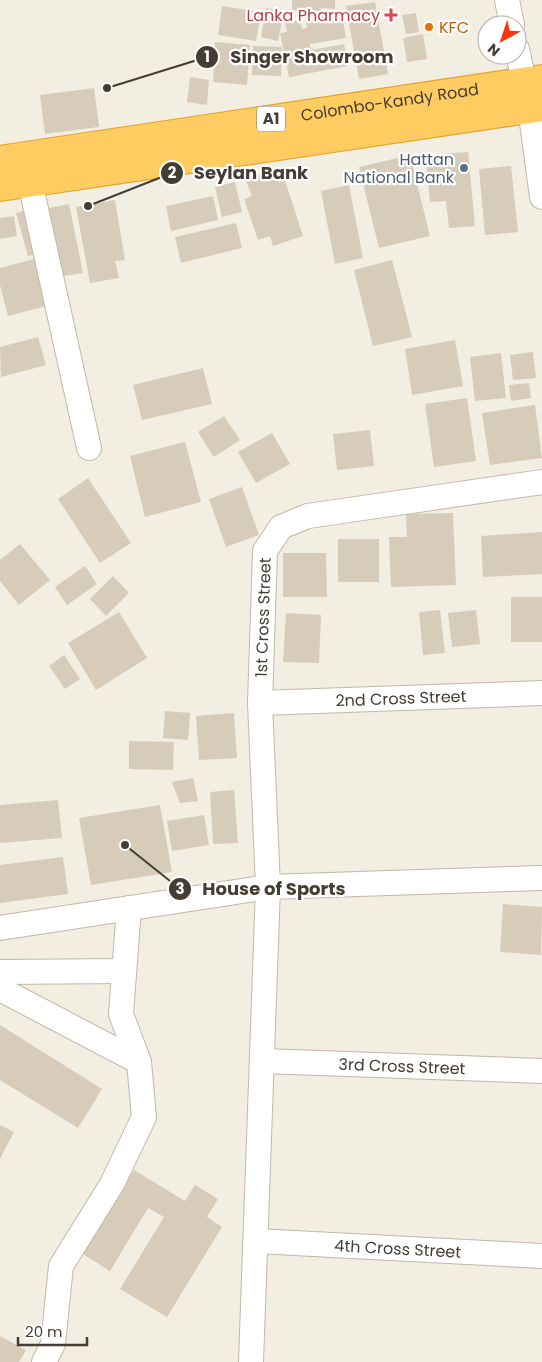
<svg xmlns="http://www.w3.org/2000/svg" width="542" height="1362" viewBox="0 0 542 1362" font-family="Poppins,sans-serif">
<rect width="100%" height="100%" fill="#f2eee2"/>
<g fill="#d7ccba">
<polygon points="292,0 335,0 335,9 321,8 321,12 292,10"/>
<polygon points="375,2 388,74 359,79 346,6"/>
<polygon points="222,6 261,12 256,41 218,35"/>
<polygon points="266,8 284,12 278,41 261,37"/>
<polygon points="342,13 346,38 310,44 311,50 344,44 348,66 289,77 280,33 287,32 285,23 300,20 302,29 307,28 306,19"/>
<polygon points="416,13 419,32 406,34 402,15"/>
<polygon points="423,34 427,59 407,62 403,38"/>
<polygon points="215,42 250,45 247,85 213,82"/>
<polygon points="253,46 282,47 281,76 252,75"/>
<polygon points="190,77 209,80 207,105 187,102"/>
<polygon points="94,88 99,127 45,134 40,95"/>
<polygon points="468,152 475,226 449,228 446,201 430,202 426,163 441,161 440,154"/>
<polygon points="410,155 430,236 379,248 359,167"/>
<polygon points="511,166 518,232 485,235 479,169"/>
<polygon points="282,171 303,236 273,246 270,236 258,240 244,199 252,196 245,178 264,172 265,177"/>
<polygon points="235,182 242,212 222,217 215,187"/>
<polygon points="349,185 363,258 335,264 321,191"/>
<polygon points="213,196 218,220 171,231 166,206"/>
<polygon points="115,200 125,260 115,261 119,278 90,283 76,207"/>
<polygon points="69,204 83,273 59,277 45,209"/>
<polygon points="31,209 43,252 28,256 16,213"/>
<polygon points="14,216 17,236 0,239 0,218"/>
<polygon points="236,223 242,248 181,263 175,237"/>
<polygon points="38,258 50,305 8,316 0,285 0,268"/>
<polygon points="392,260 412,337 373,346 354,270"/>
<polygon points="38,337 46,365 1,377 0,347"/>
<polygon points="455,340 463,386 412,395 405,349"/>
<polygon points="533,352 536,378 513,380 510,355"/>
<polygon points="501,353 506,398 475,401 470,357"/>
<polygon points="203,368 212,404 142,420 133,385"/>
<polygon points="529,383 531,398 511,401 509,385"/>
<polygon points="467,398 476,461 434,467 425,404"/>
<polygon points="535,405 542,458 490,465 482,413"/>
<polygon points="224,416 240,440 214,457 198,432"/>
<polygon points="370,430 374,466 337,470 333,434"/>
<polygon points="272,433 290,464 256,483 238,452"/>
<polygon points="185,442 201,502 145,517 130,456"/>
<polygon points="88,478 131,543 100,563 58,499"/>
<polygon points="242,487 259,535 226,547 209,499"/>
<polygon points="453,513 456,585 391,587 389,537 407,537 406,514"/>
<polygon points="542,532 542,574 483,577 481,536"/>
<rect x="338" y="539" width="41" height="43"/>
<polygon points="20,544 50,580 19,605 0,581 0,560"/>
<polygon points="283,553 326,553 327,597 283,597"/>
<polygon points="85,566 97,584 67,605 55,587"/>
<polygon points="113,576 129,593 106,616 90,599"/>
<rect x="511" y="597" width="31" height="45"/>
<polygon points="440,610 445,653 423,655 419,612"/>
<polygon points="476,610 480,644 452,647 448,613"/>
<polygon points="119,612 147,658 96,690 68,643"/>
<polygon points="286,613 321,615 319,663 283,662"/>
<polygon points="64,655 80,679 65,689 49,666"/>
<polygon points="165,711 190,713 188,740 163,738"/>
<polygon points="234,713 237,758 199,760 196,716"/>
<polygon points="129,741 174,742 173,770 129,769"/>
<polygon points="193,778 198,801 180,803 172,782"/>
<polygon points="234,790 238,843 213,844 210,792"/>
<polygon points="58,800 62,838 0,843 0,805"/>
<polygon points="160,805 172,872 91,885 79,818"/>
<polygon points="204,815 209,845 172,851 167,821"/>
<polygon points="63,857 68,894 0,903 0,865"/>
<polygon points="503,904 542,907 541,955 500,952"/>
<polygon points="0,1025 102,1089 78,1128 0,1080"/>
<polygon points="0,1125 14,1132 0,1159"/>
<polygon points="134,1170 185,1201 195,1185 218,1199 207,1217 222,1227 167,1317 120,1289 164,1217 148,1208 110,1271 83,1254"/>
<polygon points="0,1336 26,1350 19,1362 0,1362"/>
</g>
<g fill="none" stroke-linecap="round" stroke-linejoin="round">
<defs>
<g id="minor">
<polyline points="507,0 512,25"/>
<polyline points="517,49 530,108 542,197"/>
<polyline points="30,182 89,448"/>
<path id="s1" d="M260,703L542,693"/>
<path id="s2" d="M0,928L268,887L260,703L265,551L281,527L308,516L542,482"/>
<polyline points="0,972 124,971"/>
<polyline points="0,989 139,1062"/>
<path id="s3" d="M262,1061L542,1071"/>
<path id="s4" d="M256,1241L542,1256"/>
<polyline points="44,1362 53,1344 61,1266 112,1184 144,1117 139,1062 121,1014 129,908"/>
<polyline points="251,1362 268,887 542,878"/>
</g>
<g id="highway">
<path id="s5" d="M0,160L542,79"/>
<polyline points="0,187 542,107"/>
</g>
</defs>
<use href="#minor" stroke="#c1b8a8" stroke-width="26"/>
<use href="#highway" stroke="#e4a22b" stroke-width="30"/>
<use href="#minor" stroke="#fff" stroke-width="24"/>
<use href="#highway" stroke="#ffcc61" stroke-width="28"/>
</g>
<path fill="#e0444e" stroke="#fff" stroke-width="2" d="M388.5 7.5h5v5h5v5h-5v5h-5v-5h-5v-5h5z"/>
<circle fill="#e8710a" stroke="#fff" stroke-width="2" cx="429" cy="27" r="5"/>
<circle fill="#5c6f8a" stroke="#fff" stroke-width="2" cx="464" cy="168" r="5"/>
<g text-anchor="middle" stroke-width="4.5" stroke-linejoin="round" paint-order="stroke">
<rect fill="#fff" stroke="#7c7770" stroke-width="1" x="257" y="106.5" width="28" height="25" rx="4"/>
<g font-size="15" font-weight="bold" fill="#443d33">
<text x="271" y="124">A1</text>
</g>
<g font-size="16" fill="#be3a42" stroke="#fff" text-anchor="end">
<text x="380" y="21">Lanka Pharmacy</text>
</g>
<g font-size="16" fill="#c56008" stroke="#fff" text-anchor="start">
<text x="439" y="33">KFC</text>
</g>
<g font-size="16" fill="#443d33" stroke="#fff">
<text dy="6" stroke="none"><textPath href="#s5" startOffset="394">Colombo-Kandy Road</textPath></text>
<text dy="6" stroke="none"><textPath href="#s2" startOffset="541">1st Cross Street</textPath></text>
<text dy="6" stroke="none"><textPath href="#s1" startOffset="141">2nd Cross Street</textPath></text>
<text dy="6" stroke="none"><textPath href="#s3" startOffset="140">3rd Cross Street</textPath></text>
<text dy="6" stroke="none"><textPath href="#s4" startOffset="142">4th Cross Street</textPath></text>
</g>
<g font-size="16" fill="#4e5e75" stroke="#fff" text-anchor="end">
<text x="454" y="165">Hattan<tspan x="454" dy="18">National Bank</tspan></text>
</g>
</g>
<path fill="none" stroke="#443d33" stroke-width="2" d="M107 88L207 57M88 206L172 173M125 845L180 889"/>
<g fill="#443d33" stroke="#fff" stroke-width="2">
<circle cx="107" cy="88" r="5"/>
<circle cx="88" cy="206" r="5"/>
<circle cx="125" cy="845" r="5"/>
<circle cx="207" cy="57" r="12"/>
<circle cx="172" cy="173" r="12"/>
<circle cx="180" cy="889" r="12"/>
</g>
<g font-size="15" text-anchor="middle" font-weight="bold" fill="#fff">
<text x="207" y="62">1</text>
<text x="172" y="178">2</text>
<text x="180" y="894">3</text>
</g>
<g font-size="18" text-anchor="middle" font-weight="bold" fill="#443d33" stroke="#fff" stroke-width="4.5" stroke-linejoin="round" paint-order="stroke">
<text x="312" y="63">Singer Showroom</text>
<text x="251" y="179">Seylan Bank</text>
<text x="274" y="895">House of Sports</text>
</g>
<g transform="translate(502 40) rotate(220)"><circle r="24" fill="#ffffff" stroke="#b4b1ad"/>
<path d="M0-4L9 19L0 12L-9 19Z" fill="#ff340d"/>
<text y="-8" font-size="14" font-weight="bold" text-anchor="middle" fill="#443d33">N</text>
</g>
<path d="M18 1337v8h69v-8" fill="none" stroke="#443d33" stroke-width="2.5"/>
<text x="25" y="1337" font-size="15" fill="#443d33" stroke="#ffffff" stroke-width="4" paint-order="stroke">20 m</text>
</svg>
